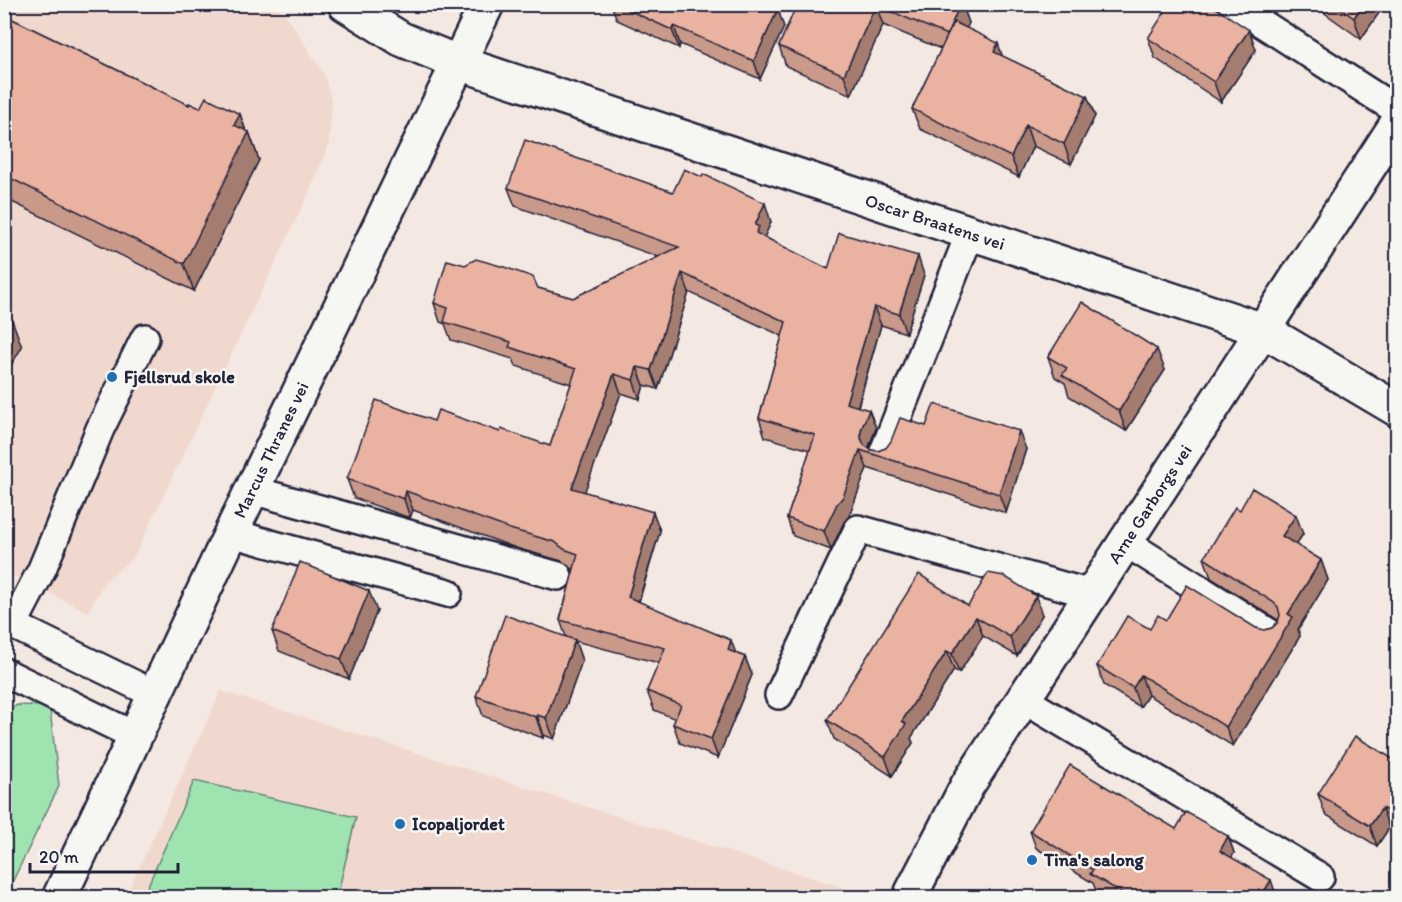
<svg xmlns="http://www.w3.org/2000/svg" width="1402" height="902" viewBox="0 0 1402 902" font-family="Itim,sans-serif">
<rect width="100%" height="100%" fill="#f4e8e2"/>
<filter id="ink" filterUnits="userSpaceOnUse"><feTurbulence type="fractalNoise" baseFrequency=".0167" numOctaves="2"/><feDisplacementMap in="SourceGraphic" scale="12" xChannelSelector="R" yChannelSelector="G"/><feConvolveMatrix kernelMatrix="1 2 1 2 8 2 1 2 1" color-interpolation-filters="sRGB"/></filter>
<g filter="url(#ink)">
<g fill="#f1d8ce">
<polygon points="4,5 272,5 285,13 325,76 332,105 329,144 307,197 134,557 105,581 88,612 5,572"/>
<polygon points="221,691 847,889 854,897 125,898"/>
</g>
<g fill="#9fe4b0" stroke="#608376" stroke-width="1.5">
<polygon points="17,705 43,706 50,710 59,786 5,897 5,712"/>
<polygon points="194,781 356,817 337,897 143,897"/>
</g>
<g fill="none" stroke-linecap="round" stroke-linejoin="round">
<defs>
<g id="lane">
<polyline points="1232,4 1398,111"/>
<polyline points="145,338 100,429 42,569 13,625 154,694"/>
<polyline points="883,454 970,233"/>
<polyline points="252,490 558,576"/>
<polyline points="231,533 448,593"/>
<polyline points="1125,542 1271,634"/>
<polyline points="4,672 135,736"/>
<polyline points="779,695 858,529 1091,594"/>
<polyline points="1023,699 1320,877"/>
</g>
<g id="street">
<polyline points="345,4 401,39 459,63 1263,330 1398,410"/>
<polyline points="912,892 967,786 1398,122"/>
</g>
<polyline id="secondary" points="59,898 231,533 487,4"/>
</defs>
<use href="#lane" stroke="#22223b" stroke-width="32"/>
<use href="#street" stroke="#22223b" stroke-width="38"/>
<use href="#secondary" stroke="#22223b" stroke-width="38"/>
<use href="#lane" stroke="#f6f6f2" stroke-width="27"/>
<use href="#street" stroke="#f6f6f2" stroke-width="33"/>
<use href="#secondary" stroke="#f6f6f2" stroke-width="33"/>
</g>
<g fill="#c9998a" stroke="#22223b" stroke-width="1.5">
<polygon points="611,4 768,4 784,27 760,79 680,44 679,48 617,20"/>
<polygon points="797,4 962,4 969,23 966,28 1002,56 1087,96 1095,116 1071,164 1033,146 1019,177 920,129 912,109 941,49 883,25 851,95 786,66 779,46"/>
<polygon points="1312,4 1385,4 1361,39"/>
<polygon points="4,15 189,105 200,108 240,114 246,131 249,132 259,160 194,291 4,198"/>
<polygon points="1249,30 1256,50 1221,102 1155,58 1148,38"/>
<polygon points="508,188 673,192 771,222 764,237 828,269 924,275 906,333 881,325 858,407 869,410 876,428 868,448 871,450 878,451 886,448 926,426 1026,449 1006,513 867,468 849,516 844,522 831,550 793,536 787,518 810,450 765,437 759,418 782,336 689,292 658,389 644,385 640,399 621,393 584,492 653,512 660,531 639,602 736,653 745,657 752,675 718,758 680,743 673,724 676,719 654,710 647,691 659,663 575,641 582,661 554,739 544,735 543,738 483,716 476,696 566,637 560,620 574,569 571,568 562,561 516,548 413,510 410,518 354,498 347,479 434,421 500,432 550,446 571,384 516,366 513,359 451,340 445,324 440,322 434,303 538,288 573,298 659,257 515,206"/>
<polygon points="1398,265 1398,293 1391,276"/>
<polygon points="1048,357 1165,370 1126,431 1069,396 1065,383 1055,377"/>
<polygon points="1240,510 1303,534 1296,545 1321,560 1328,580 1298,629 1300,636 1233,746 1148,695 1140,707 1104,685 1097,666 1150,629 1166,620 1256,628 1264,630 1272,628 1278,622 1278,620 1211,578 1204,558"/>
<polygon points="968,606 1042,615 1017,656 983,636 959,673 954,670 911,738 913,743 892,776 834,739 827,720"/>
<polygon points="377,611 349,679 279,651 272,631"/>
<polygon points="1398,762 1398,833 1389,828 1377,846 1325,814 1318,794"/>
<polygon points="1176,829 1228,836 1234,853 1231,858 1277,897 1107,897 1096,891 1093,883 1036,848 1030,831"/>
</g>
<g fill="#a47d70" stroke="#22223b" stroke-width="1.5">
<polygon points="960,4 962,4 969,23 955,55 947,35"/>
<polygon points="1363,4 1385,4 1361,39 1354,18"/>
<polygon points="876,5 883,25 851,95 844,75"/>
<polygon points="778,9 784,27 760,79 754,61"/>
<polygon points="674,26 680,44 679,48 672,30"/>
<polygon points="1249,30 1256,50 1221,102 1214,82"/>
<polygon points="998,43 1005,64 994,52"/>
<polygon points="1087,96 1095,116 1071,164 1064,144"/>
<polygon points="240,114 247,135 249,132 259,160 194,291 184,264 234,125"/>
<polygon points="1026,125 1033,146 1019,177 1011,157"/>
<polygon points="765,203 771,222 763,240 756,233 755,225"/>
<polygon points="918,256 924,275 906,333 899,314"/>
<polygon points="682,273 689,292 658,389 651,370"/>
<polygon points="874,307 881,325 853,422 846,403"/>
<polygon points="12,320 22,347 4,377 4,332"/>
<polygon points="1157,349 1165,370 1126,431 1119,411"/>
<polygon points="637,367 644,385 640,399 633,380"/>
<polygon points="614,374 621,393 579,507 572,488"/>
<polygon points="869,410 876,428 868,449 866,451 861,438 861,430"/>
<polygon points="1019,431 1026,449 1006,513 999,494"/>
<polygon points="860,450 867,468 849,516 844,522 831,550 824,531"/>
<polygon points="406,491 413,510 410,518 404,499"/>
<polygon points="653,512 660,531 634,616 628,597"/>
<polygon points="1296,515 1303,534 1289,555 1282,536"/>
<polygon points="1321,560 1328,580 1298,629 1300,636 1233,746 1226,727 1288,614"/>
<polygon points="369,591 377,611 349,679 341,659"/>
<polygon points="1036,596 1042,615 1017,656 1010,637"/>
<polygon points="976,617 983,636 959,673 952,654"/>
<polygon points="575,640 582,661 554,739 546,718"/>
<polygon points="731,640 738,659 728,650"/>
<polygon points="947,651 954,670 911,738 913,743 892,776 885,757 902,721"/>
<polygon points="745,657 752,675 718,758 711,739"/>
<polygon points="1141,675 1148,695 1140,707 1133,688"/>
<polygon points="537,715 544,735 543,738 536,717"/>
<polygon points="1382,808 1389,828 1377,846 1370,826"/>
<polygon points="1228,836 1234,853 1226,868 1220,851"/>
<polygon points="1271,880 1277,897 1261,897"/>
</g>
<g fill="#eab2a0" stroke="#22223b" stroke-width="1.5">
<polygon points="615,4 768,4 778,9 754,61 674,26 672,30"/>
<polygon points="797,4 960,4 947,35 876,5 844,75 779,46"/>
<polygon points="1170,4 1210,4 1249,30 1214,82 1148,38"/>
<polygon points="1334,4 1363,4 1354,18"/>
<polygon points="4,15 189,105 189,103 200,108 206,97 240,114 234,125 249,132 184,264 4,175"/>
<polygon points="954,22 998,43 994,52 1087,96 1064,144 1026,125 1011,157 912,109"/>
<polygon points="525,140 673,192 684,169 702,177 703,174 765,203 755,225 759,227 756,233 828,269 839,233 918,256 899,314 874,307 846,403 869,410 861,430 861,438 864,445 871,450 878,451 886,448 891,441 900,418 926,426 934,404 1019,431 999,494 860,450 843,497 837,504 824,531 787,518 815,435 759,418 786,322 682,273 651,370 637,367 633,380 614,374 572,488 653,512 628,597 731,640 728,650 745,657 711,739 673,724 681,705 647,691 665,648 560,620 578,554 564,549 555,542 510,529 406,491 404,499 347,479 376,400 434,421 438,410 500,432 501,429 550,446 576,369 509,347 511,342 444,322 448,308 434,303 447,260 465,265 476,259 504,267 533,277 538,288 573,298 679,247 508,188"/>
<polygon points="1398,265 1398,279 1391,276"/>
<polygon points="1082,302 1157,349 1119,411 1062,375 1067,368 1048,357"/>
<polygon points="4,316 12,320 4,332"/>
<polygon points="1252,488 1296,515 1282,536 1321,560 1288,614 1293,617 1226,727 1141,675 1133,688 1097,666 1127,616 1150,629 1158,615 1166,620 1187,585 1256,628 1264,630 1272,628 1278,622 1280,615 1278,607 1273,602 1204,558 1235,507 1240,510"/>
<polygon points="300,562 369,591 341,659 272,631"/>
<polygon points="988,573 1004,576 1036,596 1010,637 976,617 952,654 947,651 902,721 906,724 885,757 827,720 919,574 968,606"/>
<polygon points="505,615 575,640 546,718 537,715 536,717 476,696"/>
<polygon points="1355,736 1398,762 1398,817 1382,808 1370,826 1318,794"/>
<polygon points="1070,765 1176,829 1186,812 1228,836 1220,851 1271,880 1261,897 1129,897 1090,874 1093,870 1030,831"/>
</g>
</g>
<g fill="#1f6fb2" stroke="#f6f6f2" stroke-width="2">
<circle cx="112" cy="377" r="6"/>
<circle cx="400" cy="824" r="6"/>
<circle cx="1032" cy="860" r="6"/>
</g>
<g text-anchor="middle" stroke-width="5" stroke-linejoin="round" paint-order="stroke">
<g font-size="18" fill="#22223b" stroke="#f6f6f2">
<text transform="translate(935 222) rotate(18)" y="6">Oscar Braatens vei</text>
<text transform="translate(271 450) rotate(-64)" y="6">Marcus Thranes vei</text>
<text transform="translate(1150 504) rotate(-57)" y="6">Arne Garborgs vei</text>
</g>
<g font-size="18" font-weight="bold" fill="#22223b" stroke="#f6f6f2" text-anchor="start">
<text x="124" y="383">Fjellsrud skole</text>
<text x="412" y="830">Icopaljordet</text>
<text x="1044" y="866">Tina's salong</text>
</g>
</g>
<rect width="1402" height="902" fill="none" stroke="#f6f6f2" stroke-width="24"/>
<rect x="12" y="12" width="1378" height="878" fill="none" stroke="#22223b" stroke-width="2" filter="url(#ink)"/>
<path d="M30 863v9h148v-9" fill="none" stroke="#22223b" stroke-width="3"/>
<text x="39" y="863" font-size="18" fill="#22223b" stroke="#f6f6f2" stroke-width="4.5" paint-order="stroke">20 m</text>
</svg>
